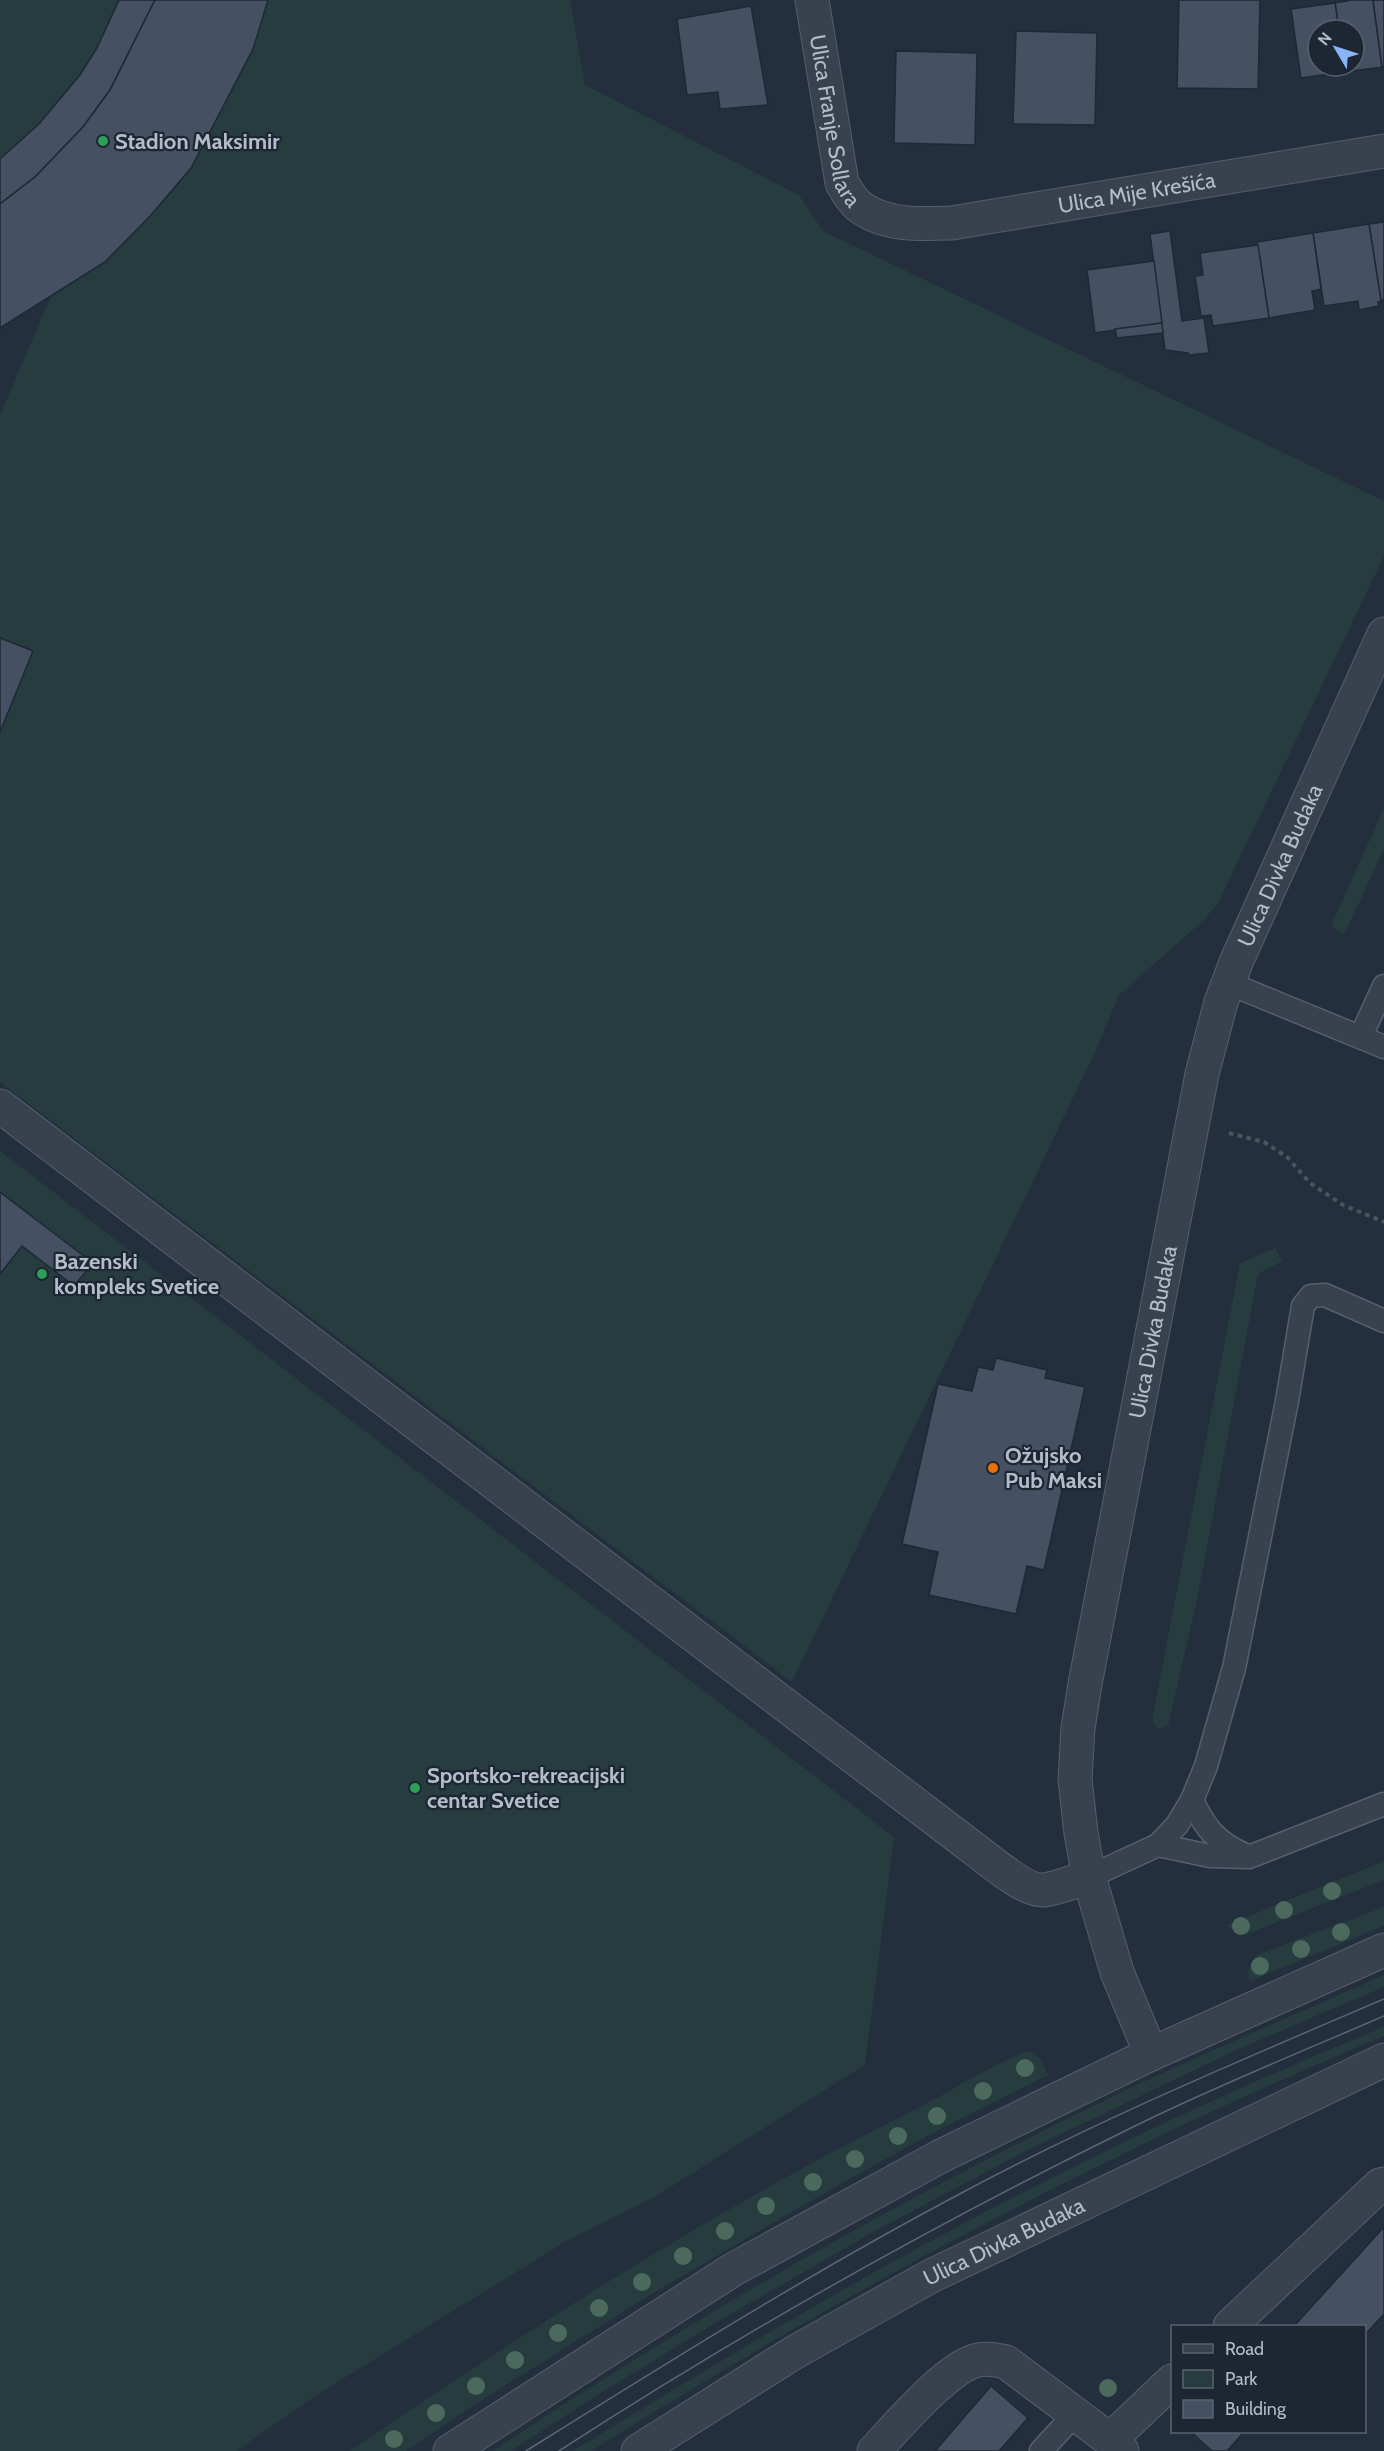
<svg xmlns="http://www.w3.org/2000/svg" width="1384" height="2451" viewBox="0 0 1384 2451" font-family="Cabin,sans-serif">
<rect width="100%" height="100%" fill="#242f3e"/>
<g fill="#263c3f">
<polygon points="0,0 570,0 585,85 799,195 823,231 1384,501 1384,556 1219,901 1204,920 1119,995 1097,1048 792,1682 0,1082 0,415 51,296 0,328"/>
<polygon points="1384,808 1384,849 1344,935 1331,926"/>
<polygon points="0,1151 894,1837 865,2065 653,2198 565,2242 320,2393 236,2451 0,2451"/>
<polygon points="1275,1248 1282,1261 1258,1274 1197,1600 1168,1726 1158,1729 1152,1720 1240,1263"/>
<polygon points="1384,1861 1384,1880 1247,1934 1235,1932 1227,1925"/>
<path d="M1384,1907V1926L1250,1981C1246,1970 1250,1962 1259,1954Z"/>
<path d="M1384,1975V1987L1236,2050L1028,2150L873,2232L724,2318L599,2394L511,2451H493C690,2319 897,2201 1110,2098C1200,2054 1293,2016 1384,1975Z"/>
<path d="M1384,2027V2036C1108,2151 844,2292 591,2451H573C718,2362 864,2274 1016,2196C1136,2134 1259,2078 1384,2027Z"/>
<path d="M1027,2051L1040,2058L1048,2075L942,2128L835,2187L650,2295L471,2407L406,2451H350C530,2328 715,2209 910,2112C949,2093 986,2067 1027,2051Z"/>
</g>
<g fill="#455162" stroke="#1f2835" stroke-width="1.5">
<polygon points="119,0 155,0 110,90 83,127 35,177 0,204 0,159 39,124 80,75 97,48"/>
<polygon points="155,0 268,0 253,49 191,168 151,215 105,262 0,328 0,204 35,177 83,127 110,90"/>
<polygon points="1179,0 1260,0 1258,89 1177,88"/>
<polygon points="1352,0 1373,0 1382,67 1345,72 1344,66 1354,66 1354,30 1339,30 1335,3"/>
<polygon points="1373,0 1384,0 1384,67 1382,67"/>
<polygon points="1335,3 1339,30 1318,30 1318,66 1344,66 1345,72 1301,78 1291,9"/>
<polygon points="751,6 768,105 720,109 718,92 687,95 677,19"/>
<polygon points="1016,31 1097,33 1095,125 1013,124"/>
<polygon points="896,51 977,53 975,145 894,143"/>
<polygon points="1384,222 1384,300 1381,301 1369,224"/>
<polygon points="1369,224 1381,301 1378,302 1379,306 1359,310 1358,301 1324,306 1313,233"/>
<polygon points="1170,231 1182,321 1204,318 1209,353 1189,355 1188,353 1165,350 1150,234"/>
<polygon points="1313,233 1321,289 1312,291 1315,310 1269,318 1257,242"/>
<polygon points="1258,245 1269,318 1213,326 1211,315 1201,316 1195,276 1203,275 1200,253"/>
<polygon points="1154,261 1162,323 1095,333 1087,270"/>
<polygon points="1162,323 1163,333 1117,338 1115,329"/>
<polygon points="0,638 33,651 0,732"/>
<polygon points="0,1192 93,1263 74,1286 22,1246 0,1274"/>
<polygon points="996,1358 1047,1370 1045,1378 1085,1387 1044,1570 1027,1566 1016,1614 929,1595 938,1552 902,1544 938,1384 972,1391 978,1367 993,1370"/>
<polygon points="1384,2227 1384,2314 1364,2336 1364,2326 1294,2326"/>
<polygon points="991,2386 1028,2418 999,2451 935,2451"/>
<polygon points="1191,2432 1244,2432 1227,2451 1212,2451"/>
</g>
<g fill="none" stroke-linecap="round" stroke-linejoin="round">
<defs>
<g id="service">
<polyline points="1228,983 1384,1047"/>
<polyline points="1361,1036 1384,986"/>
<path d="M1192,1800C1205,1828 1216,1842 1245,1855"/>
<polyline points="1158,1845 1210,1856 1249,1857 1384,1804"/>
<polyline points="1089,1877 1158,1845 1177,1825 1192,1800 1206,1766 1234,1668 1287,1401 1303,1306 1311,1296 1325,1295 1384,1321"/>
<polyline points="1041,2451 1075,2414"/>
</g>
<g id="minor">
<path id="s1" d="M812,0L842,183C848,193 853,203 863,209C888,226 923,224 952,223L1384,151"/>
<path d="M0,1106L965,1842C982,1854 1024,1892 1044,1890C1059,1888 1074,1881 1089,1877"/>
<path id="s2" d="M1151,2054L1117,1972L1089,1877L1081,1833L1075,1779L1078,1728L1085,1684L1202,1074L1221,1002L1237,960L1384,634"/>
<polyline points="1230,2326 1380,2185 1384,2184"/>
<polyline points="1110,2440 1172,2381"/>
<path d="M874,2451C896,2428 948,2366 978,2360C988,2358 996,2360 1006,2362L1110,2440L1122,2451"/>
</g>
<g id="tertiary">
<polyline points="450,2451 734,2269 941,2156 1151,2054 1384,1950"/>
<path id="s3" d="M638,2451L795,2352L931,2276L1384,2060"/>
</g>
</defs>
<use href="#service" stroke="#565f6c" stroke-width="25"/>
<use href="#minor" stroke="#565f6c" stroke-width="35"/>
<use href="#tertiary" stroke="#565f6c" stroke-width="35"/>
<polyline stroke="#44595c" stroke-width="4" stroke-dasharray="4.5 4.5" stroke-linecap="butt" points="1229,1133 1264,1142 1287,1157 1310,1183 1343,1205 1384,1222"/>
<use href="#service" stroke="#38414e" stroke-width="22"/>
<use href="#minor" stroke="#38414e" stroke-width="33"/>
<use href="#tertiary" stroke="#38414e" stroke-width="33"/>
<g stroke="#5a6575" stroke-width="1.5">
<path d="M526,2451C667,2363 807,2275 954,2197C1093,2122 1239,2061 1384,1999"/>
<path d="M559,2451C744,2331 937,2223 1135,2126C1216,2086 1301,2052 1384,2016"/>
</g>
</g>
<g fill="#4b6a5d">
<circle cx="1332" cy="1891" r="9"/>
<circle cx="1284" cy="1910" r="9"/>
<circle cx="1241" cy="1926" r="9"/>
<circle cx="1341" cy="1932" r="9"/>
<circle cx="1301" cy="1949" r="9"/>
<circle cx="1260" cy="1966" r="9"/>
<circle cx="1025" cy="2068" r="9"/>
<circle cx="983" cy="2091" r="9"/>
<circle cx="937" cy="2116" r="9"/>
<circle cx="898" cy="2136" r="9"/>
<circle cx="855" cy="2159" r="9"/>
<circle cx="813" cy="2182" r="9"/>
<circle cx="766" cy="2206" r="9"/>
<circle cx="725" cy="2231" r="9"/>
<circle cx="683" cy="2256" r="9"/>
<circle cx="642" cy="2282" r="9"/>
<circle cx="599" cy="2308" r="9"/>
<circle cx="558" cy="2333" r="9"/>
<circle cx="515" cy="2360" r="9"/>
<circle cx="476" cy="2386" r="9"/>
<circle cx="1108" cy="2388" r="9"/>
<circle cx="436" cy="2413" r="9"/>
<circle cx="394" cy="2439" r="9"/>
</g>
<g fill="#2e9e5b" stroke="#1d2633" stroke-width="2">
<circle cx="103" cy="141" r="6"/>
<circle cx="42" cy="1274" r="6"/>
<circle cx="415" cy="1788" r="6"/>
</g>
<circle fill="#e8710a" stroke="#1d2633" stroke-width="2" cx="993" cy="1468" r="6"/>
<g text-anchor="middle" stroke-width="4.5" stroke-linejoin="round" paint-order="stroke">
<g font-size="22" fill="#b4bcc9" stroke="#1d2633">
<text dy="8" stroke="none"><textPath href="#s1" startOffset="123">Ulica Franje Sollara</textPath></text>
<text dy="8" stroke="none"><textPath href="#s1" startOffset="498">Ulica Mije Krešića</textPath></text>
<text dy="8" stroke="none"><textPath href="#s2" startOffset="1227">Ulica Divka Budaka</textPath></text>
<text dy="8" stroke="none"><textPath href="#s2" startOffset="741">Ulica Divka Budaka</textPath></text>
<text dy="8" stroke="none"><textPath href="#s3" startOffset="422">Ulica Divka Budaka</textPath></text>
</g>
<g font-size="22" font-weight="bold" fill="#b4bcc9" stroke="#1d2633" text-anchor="start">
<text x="115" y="149">Stadion Maksimir</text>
<text x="54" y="1269">Bazenski<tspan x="54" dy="25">kompleks Svetice</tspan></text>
<text x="1005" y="1463">Ožujsko<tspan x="1005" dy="25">Pub Maksi</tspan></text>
<text x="427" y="1783">Sportsko-rekreacijski<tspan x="427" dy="25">centar Svetice</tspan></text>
</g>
</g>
<rect x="1171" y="2325" width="195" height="108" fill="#1d2633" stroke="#59626f" stroke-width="1.5"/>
<rect x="1183" y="2344" width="30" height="9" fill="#38414e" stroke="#59626f" stroke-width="1.5"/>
<text x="1225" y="2355" font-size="18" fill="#b4bcc9">Road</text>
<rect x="1183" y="2370" width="30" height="18" fill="#263c3f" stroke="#59626f" stroke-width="1.5"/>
<text x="1225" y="2385" font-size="18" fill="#b4bcc9">Park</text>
<rect x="1183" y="2400" width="30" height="18" fill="#455162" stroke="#59626f" stroke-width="1.5"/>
<text x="1225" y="2415" font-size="18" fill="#b4bcc9">Building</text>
<g transform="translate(1336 48) rotate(309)"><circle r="28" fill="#1d2633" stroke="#59626f" stroke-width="1.5"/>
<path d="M0-4.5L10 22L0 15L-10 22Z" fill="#8ab4f8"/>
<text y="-9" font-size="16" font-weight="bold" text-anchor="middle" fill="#b4bcc9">N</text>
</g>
</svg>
